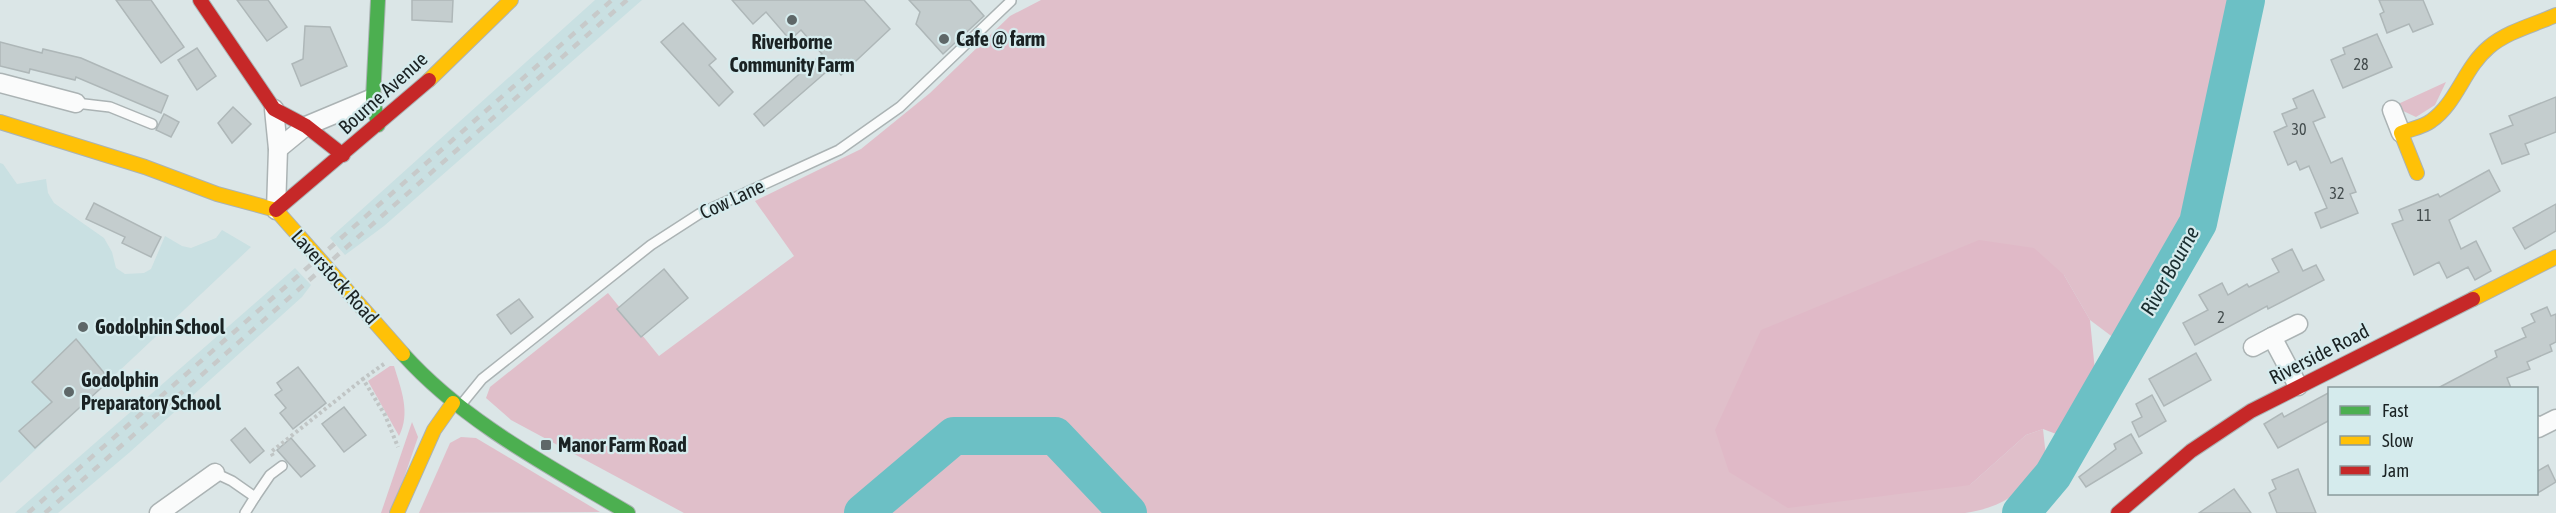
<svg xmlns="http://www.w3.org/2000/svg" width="2556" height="513" viewBox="0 0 2556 513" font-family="'Asap Condensed',sans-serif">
<rect width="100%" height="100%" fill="#dbe6e7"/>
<g fill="#c9e0e2">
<polygon points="595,0 642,0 384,226 345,255 330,238"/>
<polygon points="0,163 3,164 17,184 46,179 48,193 54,203 104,238 112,252 116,268 125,274 144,273 151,269 165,236 182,246 191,248 216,238 222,230 251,247 0,483"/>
<polygon points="295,268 311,285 302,297 130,452 58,513 15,513"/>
</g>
<g fill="#e0bfca">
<path d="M1041,0H2231L2195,168L2181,217L2114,338L2090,320L2064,275L1970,485L2026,435L2043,429L2047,466C2018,493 2005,507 1965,513H684L511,420L486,398L490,387L608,293L659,356L794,256L755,201L861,149L930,93L1010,16Z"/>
<polygon points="2446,82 2435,105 2416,117 2401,110 2398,104"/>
<path d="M390,366H394C401,389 411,413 399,436L368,381Z"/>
<polygon points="412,422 418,437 392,513 381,513"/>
<polygon points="461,437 476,438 600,512 419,513 450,443"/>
</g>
<polygon fill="#e0b9c7" points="1979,240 2034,248 2064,275 2090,320 2095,371 2064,437 2043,429 2026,435 1970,485 1788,508 1729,472 1715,430 1761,330"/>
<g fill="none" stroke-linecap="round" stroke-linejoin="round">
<g stroke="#6cc0c5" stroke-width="38">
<polyline points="863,513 954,436 1055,436 1128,513"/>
<polyline points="2021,513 2053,475 2198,223 2246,0"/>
</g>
</g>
<g fill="#c4cdce" stroke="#aeb7b8" stroke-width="1.5">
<polygon points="116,0 151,0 184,47 161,63"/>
<polygon points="237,0 268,0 287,27 267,41"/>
<polygon points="412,0 453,0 452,22 412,20"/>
<polygon points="732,0 864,0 890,29 841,75 833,66 764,126 754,114 822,54 801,30 790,40 766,12 753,24"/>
<polygon points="909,0 970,0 984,16 943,54 916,24 920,12"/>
<polygon points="2379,0 2423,0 2433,24 2413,32 2409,24 2387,33 2380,14 2384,12"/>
<polygon points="683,23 716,59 709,65 733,92 719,106 661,42"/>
<polygon points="305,26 330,27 347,66 301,86 292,64 303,59"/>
<polygon points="2377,34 2392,67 2343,88 2331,60 2345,54 2343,48"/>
<polygon points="0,42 42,53 43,49 81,58 168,96 161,113 76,77 75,80 30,69 29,73 0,66"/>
<polygon points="197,48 216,76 197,90 178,60"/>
<polygon points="2313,90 2325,117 2313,122 2331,163 2342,158 2356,192 2350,194 2358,213 2321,228 2315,213 2327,208 2309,166 2300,170 2296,161 2288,165 2274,132 2287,126 2282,114 2297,108 2293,99"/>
<polygon points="2556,97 2556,132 2525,144 2529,154 2502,164 2490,134 2513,125 2509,116"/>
<polygon points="233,107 251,124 232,143 218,123"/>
<polygon points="164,114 179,122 171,137 156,130"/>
<polygon points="2489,170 2500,191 2449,220 2461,249 2476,241 2491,271 2475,280 2468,267 2447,278 2439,262 2414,275 2392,224 2403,220 2399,210 2438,194 2440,197"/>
<polygon points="94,203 161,237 151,257 122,243 125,237 86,219"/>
<polygon points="2556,204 2556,231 2525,249 2513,228"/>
<polygon points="2292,249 2303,271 2316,265 2324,280 2268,309 2267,306 2195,345 2183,323 2208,310 2199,295 2222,283 2228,295 2247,284 2249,287 2279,272 2272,259"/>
<polygon points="664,269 688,298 641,337 617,309"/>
<polygon points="519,299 533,317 511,334 497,315"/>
<polygon points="2547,307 2551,316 2556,314 2556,342 2550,345 2552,351 2527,362 2530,369 2507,378 2511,388 2438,388 2497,357 2495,351 2526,337 2522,328 2535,322 2531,314"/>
<polygon points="76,339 110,380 35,448 19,431 52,402 32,382"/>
<polygon points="2196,353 2211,380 2164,406 2149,379"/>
<polygon points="298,367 326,403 293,429 280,413 286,408 275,395 282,390 277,383"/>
<polygon points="2330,392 2330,420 2278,448 2264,424 2282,413 2284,417"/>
<polygon points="2152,395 2166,421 2139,437 2132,422 2142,417 2136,404"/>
<polygon points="344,407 366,435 344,452 322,424"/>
<polygon points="245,428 264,451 250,463 231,440"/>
<polygon points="2131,434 2142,453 2086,487 2079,477 2116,449 2114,444"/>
<polygon points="291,438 315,466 301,477 277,450"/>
<polygon points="2548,465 2556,482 2536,494 2536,472"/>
<polygon points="2298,469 2316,513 2277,513 2269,493 2276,489 2272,480"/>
<polygon points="2234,489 2251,513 2199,513"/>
</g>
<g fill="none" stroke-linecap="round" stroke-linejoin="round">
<defs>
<g id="lane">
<polyline points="76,103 110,107 152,124"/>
<polyline points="460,406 482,379 651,245 699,214 839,150 900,107 1011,1"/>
<polyline points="215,473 232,481 255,497 270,475 282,466"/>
<polyline points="245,513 255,497"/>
</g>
<g id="street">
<polyline points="0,83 76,103"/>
<polyline points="274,109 278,149 276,210"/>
<polyline points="2392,110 2401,133"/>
<polyline points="278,149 306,126 373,98"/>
<polyline points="2253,347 2272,337"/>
<polyline points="2298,386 2272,337 2298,324"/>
<polyline points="2536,425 2538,428 2556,419"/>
<polyline points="159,513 215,473"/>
</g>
<g id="fast">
<polyline points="378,0 373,98 378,125"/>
<path d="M403,354C465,423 549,466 628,513"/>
</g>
<g id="slow">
<polyline points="429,80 511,0"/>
<polyline points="0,122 145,167 217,194 276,210 403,354"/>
<path d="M2417,173L2401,133C2411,129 2423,127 2431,121C2457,103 2464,68 2489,47C2508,31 2534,25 2556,15"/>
<polyline points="2473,299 2556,257"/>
<polyline points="397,513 434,430 453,403"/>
</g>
<g id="jam">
<polyline points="200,0 274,109 306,126 343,155"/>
<polyline points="276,210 429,80"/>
<polyline points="2118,513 2191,451 2251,411 2473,299"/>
</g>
</defs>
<use href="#lane" stroke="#abb3b4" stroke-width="12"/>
<use href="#street" stroke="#abb3b4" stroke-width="21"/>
<use href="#fast" stroke="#abb3b4" stroke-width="16"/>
<use href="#slow" stroke="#abb3b4" stroke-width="16"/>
<use href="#jam" stroke="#abb3b4" stroke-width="16"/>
<g stroke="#c0c5c5" stroke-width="4" stroke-dasharray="3 3" stroke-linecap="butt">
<polyline points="384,364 363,379 385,415 398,447"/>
<polyline points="273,456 271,452 363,379"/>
</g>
<use href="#lane" stroke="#fafbfb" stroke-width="9"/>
<use href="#street" stroke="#fafbfb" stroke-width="18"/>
<use href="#fast" stroke="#4caf50" stroke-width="14"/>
<use href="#slow" stroke="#ffc107" stroke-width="14"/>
<use href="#jam" stroke="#c62828" stroke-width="14"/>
<g stroke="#c7caca" stroke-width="4.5" stroke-dasharray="8 8" stroke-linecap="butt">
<polyline points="28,513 612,0"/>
<polyline points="45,513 627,0"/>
</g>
</g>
<g fill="#5e6768" stroke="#d5ebed" stroke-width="2">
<circle cx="792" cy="20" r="6"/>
<circle cx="944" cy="39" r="6"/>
<circle cx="83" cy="327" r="6"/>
<circle cx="69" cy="392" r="6"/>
<rect x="540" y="439" width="12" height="12" rx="3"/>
</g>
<g text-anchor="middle" stroke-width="4.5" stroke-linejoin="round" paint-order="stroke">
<g font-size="16" fill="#444d4e">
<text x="2361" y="70">28</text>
<text x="2299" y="135">30</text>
<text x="2337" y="199">32</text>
<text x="2424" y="221">11</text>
<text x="2221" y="323">2</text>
</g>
<g font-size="20" font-weight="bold" fill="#1a2223" stroke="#d5ebed" text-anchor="start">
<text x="956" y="46">Cafe @ farm</text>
<text x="792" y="49" text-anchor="middle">Riverborne<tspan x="792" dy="23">Community Farm</tspan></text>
<text x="95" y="334">Godolphin School</text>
<text x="81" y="387">Godolphin<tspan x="81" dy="23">Preparatory School</tspan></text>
<text x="558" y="452">Manor Farm Road</text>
</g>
<g font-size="20" fill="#1a2223" stroke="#d5ebed">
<text transform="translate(383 93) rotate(-42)" y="7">Bourne Avenue</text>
<text transform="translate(732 199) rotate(-25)" y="7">Cow Lane</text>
<text transform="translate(335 277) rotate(48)" y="7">Laverstock Road</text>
<text transform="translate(2319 354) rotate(-27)" y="7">Riverside Road</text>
</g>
<g font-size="21" font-style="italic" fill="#192d2f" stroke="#d5ebed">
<text transform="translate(2170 271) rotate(-61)" y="7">River Bourne</text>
</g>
</g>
<rect x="2328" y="387" width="210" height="108" fill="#d5ebed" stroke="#8a9b9c" stroke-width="1.5"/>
<rect x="2340" y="406" width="30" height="9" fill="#4caf50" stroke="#8a9b9c" stroke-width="1.5"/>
<text x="2382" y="417" font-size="18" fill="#1a2223">Fast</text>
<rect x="2340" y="436" width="30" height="9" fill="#ffc107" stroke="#8a9b9c" stroke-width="1.5"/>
<text x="2382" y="447" font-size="18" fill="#1a2223">Slow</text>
<rect x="2340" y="466" width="30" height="9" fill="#c62828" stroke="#8a9b9c" stroke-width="1.5"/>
<text x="2382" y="477" font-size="18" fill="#1a2223">Jam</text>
</svg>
